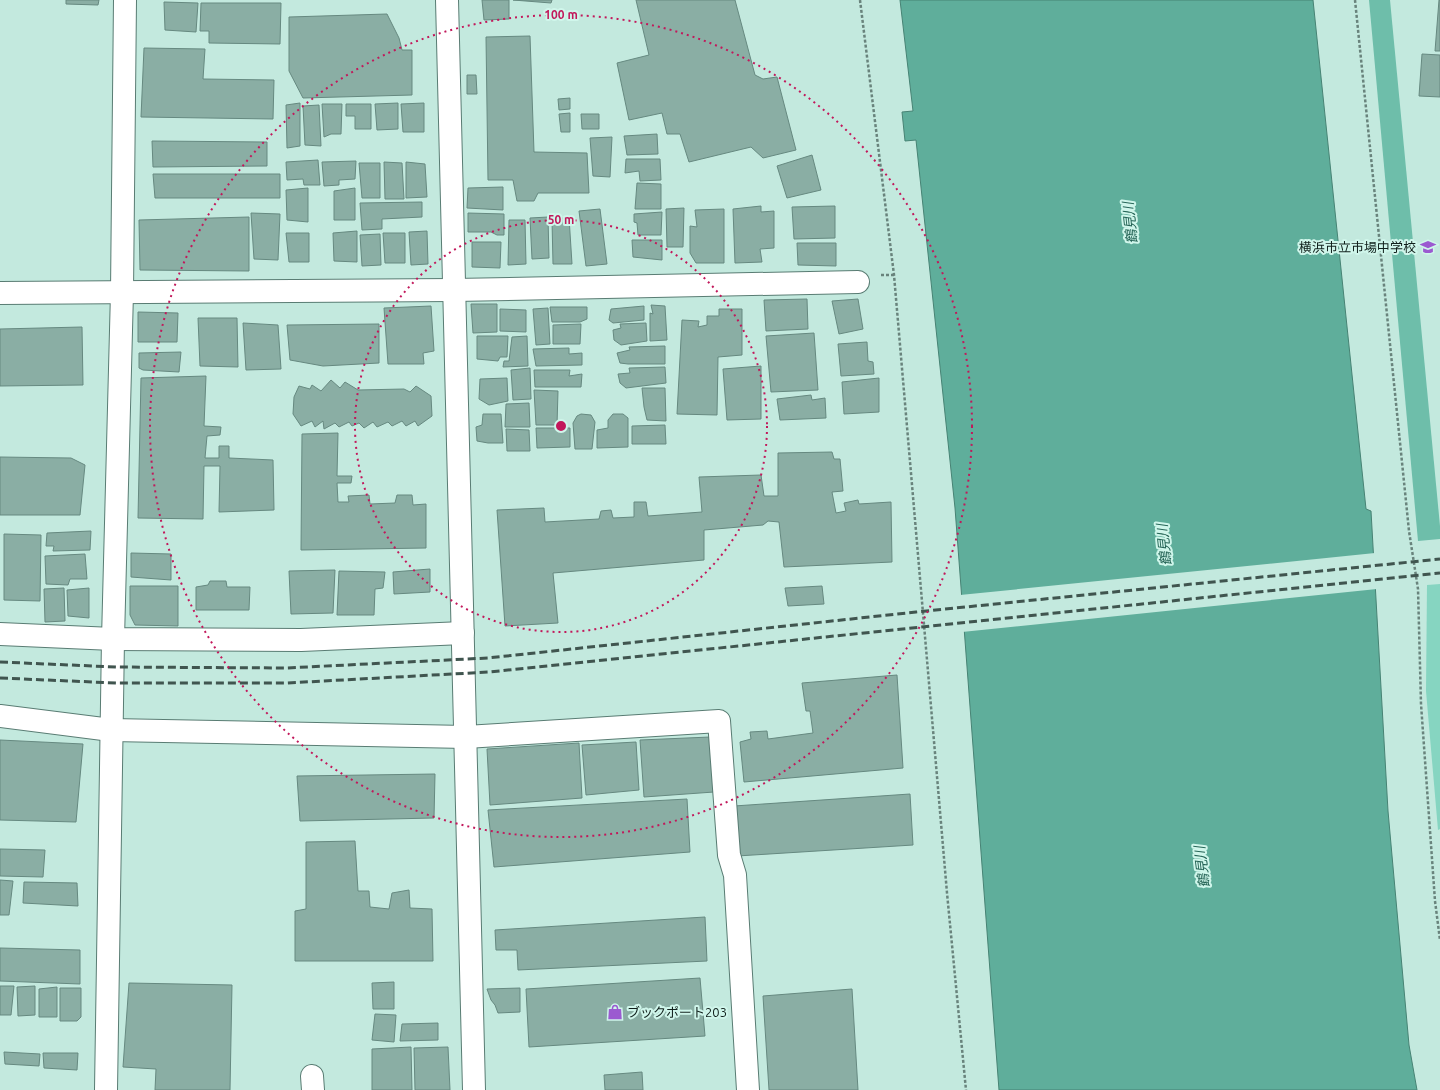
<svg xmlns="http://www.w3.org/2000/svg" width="1440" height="1090" viewBox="0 0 1440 1090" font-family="Ubuntu,'Noto Sans JP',sans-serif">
<rect width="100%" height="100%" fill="#c3e9de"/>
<polygon fill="#86d5c1" points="1440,584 1440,829 1438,830 1426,691 1427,585"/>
<polygon fill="#6ebeaa" points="1369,0 1390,0 1440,526 1440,539 1418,541"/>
<polygon fill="#5fae9b" stroke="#478374" points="900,0 1313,0 1366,509 1371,511 1388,811 1409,1045 1417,1090 999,1090 955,508 916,140 905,141 902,112 913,111"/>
<polygon fill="#c3e9de" points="1375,553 1377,589 962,632 960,595"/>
<g fill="#8aaea4" stroke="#668980">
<polygon points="66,0 99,0 98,5 66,4"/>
<polygon points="482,0 509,0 509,19 484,20"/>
<polygon points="513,0 552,0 551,3"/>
<polygon points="636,0 735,0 755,75 763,79 777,77 796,150 763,158 751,147 689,162 680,134 667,134 662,113 629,120 617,63 649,55"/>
<polygon points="1439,0 1440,0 1440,51 1435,51"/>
<polygon points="164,2 198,3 196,32 165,30"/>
<polygon points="201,3 281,3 280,44 209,43 209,31 200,31"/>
<polygon points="387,14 399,38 402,50 412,50 412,95 303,98 289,71 289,17"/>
<polygon points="530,36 534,152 587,153 589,193 538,193 534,201 517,201 513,180 488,180 486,37"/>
<polygon points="144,48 205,49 203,79 274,80 273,119 141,117"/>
<polygon points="1422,54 1440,55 1440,97 1419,96"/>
<polygon points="467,75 476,75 477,94 467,94"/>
<polygon points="570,98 570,109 559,110 558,99"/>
<polygon points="300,103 300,146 287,148 286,105"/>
<polygon points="398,103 398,129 377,130 375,104"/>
<polygon points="424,103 424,132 403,132 401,104"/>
<polygon points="322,104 342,104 341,134 331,134 324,137"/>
<polygon points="346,104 371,104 371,129 355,129 355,116 346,116"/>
<polygon points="319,105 321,146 305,145 303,106"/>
<polygon points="570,113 570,132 561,132 559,114"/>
<polygon points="581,114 599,114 599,129 582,129"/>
<polygon points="657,134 658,154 627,155 624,136"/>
<polygon points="612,137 610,177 593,176 590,138"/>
<polygon points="152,141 267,142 267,166 153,167"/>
<polygon points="812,155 821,190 787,198 777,166"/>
<polygon points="626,159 660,159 661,180 640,181 639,171 625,173"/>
<polygon points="318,160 320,185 304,185 303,179 287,180 286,162"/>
<polygon points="356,161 355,179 339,180 339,185 324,186 322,162"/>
<polygon points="384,162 402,163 404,199 385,199"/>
<polygon points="406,162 425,164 427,197 406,198"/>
<polygon points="359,163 380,163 380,198 362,198"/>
<polygon points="153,174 280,174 280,198 155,198"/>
<polygon points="637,183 661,184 661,209 635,209"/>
<polygon points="503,187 503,210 467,208 468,188"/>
<polygon points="308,188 308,222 287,220 286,190"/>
<polygon points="355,188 355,220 334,220 334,191"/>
<polygon points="422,202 422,217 382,219 382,229 362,230 360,203"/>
<polygon points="761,206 761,212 774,211 774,248 760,249 762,262 735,263 733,209"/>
<polygon points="835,206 835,238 794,239 792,207"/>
<polygon points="684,208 683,247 667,247 666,209"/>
<polygon points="600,209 607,264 586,266 579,211"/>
<polygon points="724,209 724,263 696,263 690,253 690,226 697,227 695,210"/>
<polygon points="662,212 661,235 638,235 637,223 634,222 634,214"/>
<polygon points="251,213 280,214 278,260 254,259"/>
<polygon points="468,213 504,214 504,235 497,235 491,232 468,232"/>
<polygon points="249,217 249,271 140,270 139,220"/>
<polygon points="548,217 549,258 532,259 530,218"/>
<polygon points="569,217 572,264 553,264 552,220"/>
<polygon points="509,220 525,220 526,264 508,265"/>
<polygon points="357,231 357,262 334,261 333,233"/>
<polygon points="427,231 428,264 411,265 409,232"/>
<polygon points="286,233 309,233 309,262 289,262"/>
<polygon points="383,233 405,233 405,263 385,263"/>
<polygon points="380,234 381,265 362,266 360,235"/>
<polygon points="632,240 662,240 662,260 633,257"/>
<polygon points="472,242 501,242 500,268 472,267"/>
<polygon points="797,243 836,243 836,266 798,265"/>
<polygon points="807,299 808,329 766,331 764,300"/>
<polygon points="858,299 863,329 839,334 832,301"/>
<polygon points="471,304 497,304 497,332 473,333"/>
<polygon points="651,305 665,306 667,340 650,341 650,313 653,314"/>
<polygon points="431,306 434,351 423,353 424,364 388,364 384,308"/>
<polygon points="644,306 644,320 613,323 609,320 611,309"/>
<polygon points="550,307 587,307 587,319 580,322 552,322"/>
<polygon points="548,308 550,344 536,345 533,309"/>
<polygon points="500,309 526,310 526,332 500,331"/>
<polygon points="719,309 742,309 742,355 718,357 717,415 677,414 682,320 699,321 698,327 707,325 707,316 719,316"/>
<polygon points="138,312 178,313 177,342 138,342"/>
<polygon points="198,318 237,318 238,367 200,366"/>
<polygon points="243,323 278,325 281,369 246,370"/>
<polygon points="646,323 647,341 621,345 614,340 613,330 621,328 620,324"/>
<polygon points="379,324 379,363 323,366 290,360 287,325"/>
<polygon points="581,324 580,344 553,344 553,325"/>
<polygon points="82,327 83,385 0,386 0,329"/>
<polygon points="814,333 818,390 771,392 766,336"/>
<polygon points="477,336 508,336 507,357 500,357 498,361 477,359"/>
<polygon points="527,336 528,366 503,367 504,361 509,361 512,337"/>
<polygon points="867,342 868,361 873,362 874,374 841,376 838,344"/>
<polygon points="665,346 665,364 628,364 620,363 617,353 630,350 629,347"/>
<polygon points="569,348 569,354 582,353 582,365 536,366 533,349"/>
<polygon points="181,352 179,372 143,370 139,368 139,353"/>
<polygon points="761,366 761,419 727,420 723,369"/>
<polygon points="665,367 666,383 626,388 620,383 618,374 630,373 629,368"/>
<polygon points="530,368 531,399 513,400 511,370"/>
<polygon points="534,370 570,370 569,376 582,374 581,387 535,387"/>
<polygon points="206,376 204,426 221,427 220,435 207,436 205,458 219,458 219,446 229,446 229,458 273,460 274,510 219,512 220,466 204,466 203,519 138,518 141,378"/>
<polygon points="507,378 508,401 489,405 479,399 480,379"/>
<polygon points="879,378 879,412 844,414 842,382"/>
<polygon points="331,380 340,388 345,382 358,390 404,389 410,392 416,386 431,396 432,416 418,426 415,421 406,426 402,421 392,426 388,422 377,427 373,422 364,428 359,423 352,426 349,422 339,427 335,423 324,429 323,421 315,427 312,421 301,426 293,414 294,397 299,386 310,389 312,385 321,391"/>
<polygon points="642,388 665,388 666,421 647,420 644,407"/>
<polygon points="534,390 558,391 557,425 536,425"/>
<polygon points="811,395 812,400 825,398 826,418 780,420 777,399"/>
<polygon points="529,403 530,427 505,427 506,404"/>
<polygon points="483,414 501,414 503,443 488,443 477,441 476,427 482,425"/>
<polygon points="581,414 591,415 595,422 592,449 575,449 573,423 577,416"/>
<polygon points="613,414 623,414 628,418 628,447 597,448 597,430 608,428 608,420"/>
<polygon points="665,425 666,444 632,444 632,426"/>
<polygon points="536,428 570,428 570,447 537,448"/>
<polygon points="506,429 529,430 530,451 507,451"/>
<polygon points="338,433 337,476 352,476 351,483 337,483 338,502 349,502 348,496 369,495 370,504 395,503 397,495 412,495 413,505 426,504 426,548 301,550 302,434"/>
<polygon points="832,452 834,459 840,459 843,491 832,492 836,513 846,511 844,503 858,500 859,504 891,502 892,562 784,567 779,522 768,521 763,525 704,530 704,560 553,573 558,623 505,626 497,510 544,508 545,522 599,519 601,511 611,510 613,518 634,517 634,502 646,502 648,516 702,512 699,477 761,475 764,496 778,496 778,453"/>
<polygon points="0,457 71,458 85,465 80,515 0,515"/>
<polygon points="91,531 90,550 53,551 54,546 46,546 47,533"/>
<polygon points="4,534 41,535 40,601 4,600"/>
<polygon points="131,553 171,554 171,580 131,577"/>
<polygon points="85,554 87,579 70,579 68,585 46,584 45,556"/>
<polygon points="430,569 430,592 394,594 393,572"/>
<polygon points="335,570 333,613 291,614 289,571"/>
<polygon points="339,571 385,572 383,588 375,589 374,615 337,615"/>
<polygon points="210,581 226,581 227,587 250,587 249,610 196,610 196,587 208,585"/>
<polygon points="130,586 178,586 178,626 135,625 130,615"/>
<polygon points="822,586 824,604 788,606 785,588"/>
<polygon points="64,588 65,621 45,622 44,589"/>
<polygon points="89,588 89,618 68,616 67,590"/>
<polygon points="897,675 903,768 744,782 740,742 751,739 750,732 767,731 768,739 813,733 810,711 806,711 802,683"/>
<polygon points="710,737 714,792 644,797 640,740"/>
<polygon points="0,740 83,744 76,822 0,820"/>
<polygon points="636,742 639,790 586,795 582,745"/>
<polygon points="579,743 582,798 490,805 487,749"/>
<polygon points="435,774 434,818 300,821 297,776"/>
<polygon points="910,794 913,845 737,856 734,806"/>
<polygon points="687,799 690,852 494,867 488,810"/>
<polygon points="355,841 358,891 369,891 370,907 389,909 392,893 409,890 410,908 432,909 433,961 295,961 295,911 306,909 306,842"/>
<polygon points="0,849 45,850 43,877 0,876"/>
<polygon points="0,880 13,881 9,915 0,915"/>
<polygon points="24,882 77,883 78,906 23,903"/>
<polygon points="705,917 707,961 518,970 517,950 496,950 495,930"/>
<polygon points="0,948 80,950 80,984 0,981"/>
<polygon points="700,978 705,1036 529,1047 526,989"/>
<polygon points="394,982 394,1009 373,1009 372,983"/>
<polygon points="129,983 232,985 230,1090 155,1090 156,1069 123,1067"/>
<polygon points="0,986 14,986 11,1015 0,1015"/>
<polygon points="35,986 35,1015 18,1016 17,987"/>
<polygon points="57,987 57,1017 39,1017 39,989"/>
<polygon points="60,988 81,988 81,1017 77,1021 60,1021"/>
<polygon points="520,988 520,1012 498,1013 495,1005 491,1000 487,989"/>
<polygon points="852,989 858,1090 769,1090 763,996"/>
<polygon points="375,1014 396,1015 394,1042 372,1040"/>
<polygon points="438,1023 438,1040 400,1041 402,1024"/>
<polygon points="411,1047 412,1090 372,1090 372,1049"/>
<polygon points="448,1047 450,1090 415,1090 414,1048"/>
<polygon points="4,1052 40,1054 39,1066 5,1064"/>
<polygon points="43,1053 78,1053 77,1070 44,1068"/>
<polygon points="642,1072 643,1090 605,1090 604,1075"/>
</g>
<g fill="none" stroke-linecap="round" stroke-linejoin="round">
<defs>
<g id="minor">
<polyline points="447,0 474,1090"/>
<polyline points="0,293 454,290 858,282"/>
<polyline points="0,634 113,639 301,640 463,633"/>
<polyline points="0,716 111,730 466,737 719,721 729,855 735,875 748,1090"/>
<polyline points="312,1076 313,1090"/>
<polyline points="106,1090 113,639 122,292 125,0"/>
</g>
</defs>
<use href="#minor" stroke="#597c73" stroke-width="24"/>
<g stroke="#69837c" stroke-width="2.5" stroke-dasharray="3 2" stroke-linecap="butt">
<polyline points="860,0 894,275 947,893 966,1090"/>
<polyline points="1355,0 1409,531 1418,589 1421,704 1435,901 1440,940"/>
<polyline points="881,275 894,275"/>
</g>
<use href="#minor" stroke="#fff" stroke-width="22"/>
<g stroke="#40554f" stroke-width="3" stroke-dasharray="8 4" stroke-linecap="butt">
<polyline points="0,662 116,667 286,668 488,658 916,612 1440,559"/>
<polyline points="0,678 116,683 287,683 489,672 1440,573"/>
</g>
</g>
<g fill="none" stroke="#c2185b" stroke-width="2" stroke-dasharray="2 4">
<circle cx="561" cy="426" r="206"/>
<circle cx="561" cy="426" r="411"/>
</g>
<defs>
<symbol id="school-bare" viewBox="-9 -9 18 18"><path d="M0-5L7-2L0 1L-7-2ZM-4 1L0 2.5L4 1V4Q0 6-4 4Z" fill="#9b5ad0" stroke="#d0f6eb" stroke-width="2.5" paint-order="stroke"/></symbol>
<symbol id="shop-bare" viewBox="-9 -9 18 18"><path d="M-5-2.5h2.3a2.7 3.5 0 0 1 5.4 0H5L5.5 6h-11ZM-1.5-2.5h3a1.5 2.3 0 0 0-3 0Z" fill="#9b5ad0" stroke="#d0f6eb" stroke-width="2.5" paint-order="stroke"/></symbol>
</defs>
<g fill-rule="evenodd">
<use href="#school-bare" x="1417" y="236" width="22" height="22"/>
<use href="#shop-bare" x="604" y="1001" width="22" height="22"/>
</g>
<g text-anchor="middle" stroke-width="4" stroke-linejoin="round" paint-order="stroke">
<g font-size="13" fill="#0f1e1a" stroke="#d0f6eb" text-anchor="end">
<text x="1416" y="252">横浜市立市場中学校</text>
<text x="627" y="1017" text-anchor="start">ブックポート203</text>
</g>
<g font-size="14" font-style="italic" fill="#256456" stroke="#d0f6eb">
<text transform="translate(1130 223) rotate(-96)" y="5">鶴見川</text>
<text transform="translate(1164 545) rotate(-96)" y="5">鶴見川</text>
<text transform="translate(1202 867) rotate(-97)" y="5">鶴見川</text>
</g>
</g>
<circle cx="561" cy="426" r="6" fill="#c2185b" stroke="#d0f6eb" stroke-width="2"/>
<g font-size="12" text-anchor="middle" font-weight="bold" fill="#c2185b" stroke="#d0f6eb" stroke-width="4" stroke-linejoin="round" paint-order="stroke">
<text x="561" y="19">100 m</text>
<text x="561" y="224">50 m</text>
</g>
</svg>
